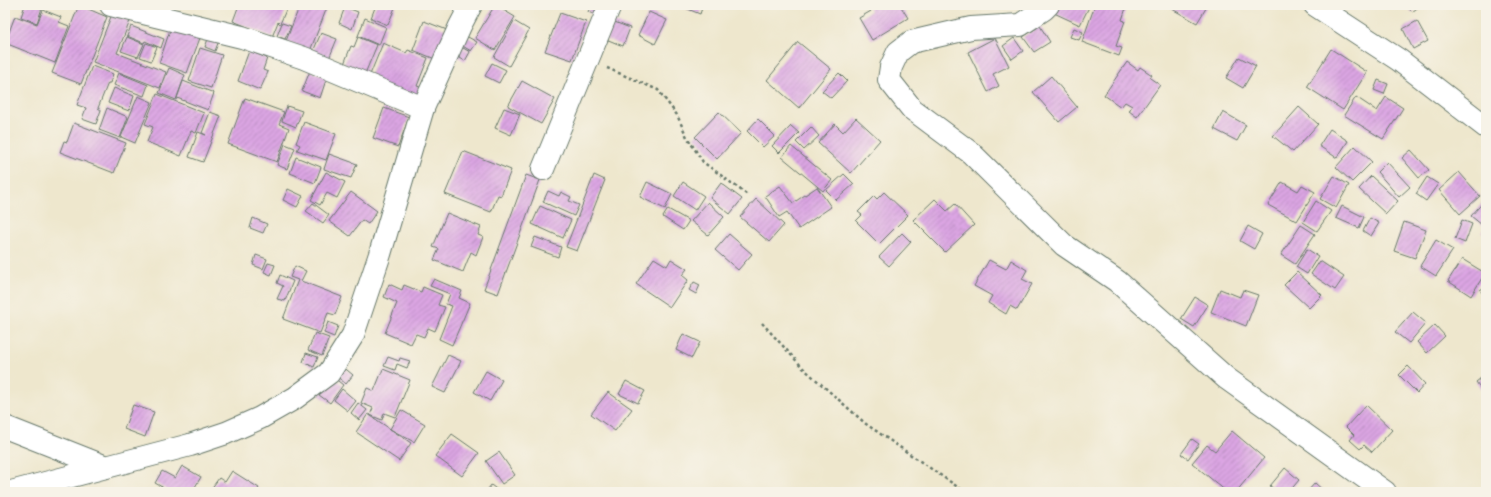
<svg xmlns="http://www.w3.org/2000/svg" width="1491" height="497" viewBox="0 0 1491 497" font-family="'Indie Flower',sans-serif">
<defs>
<pattern id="building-hatch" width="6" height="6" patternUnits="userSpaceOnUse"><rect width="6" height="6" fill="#dba5e3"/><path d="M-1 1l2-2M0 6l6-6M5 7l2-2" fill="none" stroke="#b188b9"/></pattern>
</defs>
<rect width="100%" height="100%" fill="#f7f3e8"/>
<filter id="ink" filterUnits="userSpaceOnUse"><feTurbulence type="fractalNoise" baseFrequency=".025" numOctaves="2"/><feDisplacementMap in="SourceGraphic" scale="8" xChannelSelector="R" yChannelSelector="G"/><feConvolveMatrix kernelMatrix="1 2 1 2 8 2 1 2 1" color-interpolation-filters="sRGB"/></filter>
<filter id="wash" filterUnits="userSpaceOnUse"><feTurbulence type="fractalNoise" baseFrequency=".012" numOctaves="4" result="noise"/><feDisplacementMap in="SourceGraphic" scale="16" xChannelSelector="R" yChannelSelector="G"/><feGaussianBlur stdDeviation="0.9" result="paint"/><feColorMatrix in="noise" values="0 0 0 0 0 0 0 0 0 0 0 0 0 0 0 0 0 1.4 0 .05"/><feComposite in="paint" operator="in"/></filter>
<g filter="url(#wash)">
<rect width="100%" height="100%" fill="#eee7cd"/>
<g id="blocks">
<g fill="url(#building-hatch)">
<polygon points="25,5 43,5 37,23 21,17"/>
<polygon points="79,5 107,17 81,84 52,73"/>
<polygon points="239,5 288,5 280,24 278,22 272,37 233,21"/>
<polygon points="300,5 328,5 310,51 286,41"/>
<polygon points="376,5 396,5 388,25 371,18"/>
<polygon points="495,5 515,17 495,50 475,38"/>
<polygon points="591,5 606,5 601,17 588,12"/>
<polygon points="678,5 703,5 700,14"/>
<polygon points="867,5 900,5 908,18 872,40 859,18 871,11"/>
<polygon points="1058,5 1090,5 1080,25 1054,13"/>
<polygon points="1095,5 1127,5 1122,20 1125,21 1116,46 1122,48 1119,56 1082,42"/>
<polygon points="1165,5 1208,5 1197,23"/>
<polygon points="1406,5 1421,5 1412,12"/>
<polygon points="345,7 358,12 352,29 339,23"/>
<polygon points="43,10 61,17 59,22 69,26 55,63 5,43 15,16 37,24"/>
<polygon points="649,12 667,20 655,44 638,35"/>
<polygon points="560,13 586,22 572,60 545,51"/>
<polygon points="112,14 130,21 117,53 166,72 160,88 93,62"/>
<polygon points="365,18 386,27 379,45 358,36"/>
<polygon points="424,21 447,30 435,59 413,50"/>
<polygon points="514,21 529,30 509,66 494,57"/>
<polygon points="612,21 630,28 623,46 606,39"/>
<polygon points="1417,21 1428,41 1413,49 1403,29"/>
<polygon points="282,23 291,26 285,39 277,36"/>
<polygon points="131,26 164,39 161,48 145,41 144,43 127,36"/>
<polygon points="1040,26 1050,42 1034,52 1023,37"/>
<polygon points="171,27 200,38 187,73 159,63"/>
<polygon points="1074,28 1083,32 1079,40 1070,37"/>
<polygon points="321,33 337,39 328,61 312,54"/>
<polygon points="210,34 220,38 215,51 205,47"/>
<polygon points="466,36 477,42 471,51 461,45"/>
<polygon points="127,37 144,44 138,57 121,51"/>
<polygon points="358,37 377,45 364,76 344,64 351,46 354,47"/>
<polygon points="995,38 1009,66 993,74 999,86 988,92 968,52"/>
<polygon points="1014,38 1023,51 1012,59 1003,46"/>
<polygon points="798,42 831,69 799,108 767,80"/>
<polygon points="146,43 157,47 151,61 140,57"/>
<polygon points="383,43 406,53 408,50 428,58 417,86 425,89 419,103 367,82"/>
<polygon points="458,45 470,52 465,61 453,54"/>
<polygon points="200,48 222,55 211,88 189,81"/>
<polygon points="1331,49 1367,72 1343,110 1307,87"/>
<polygon points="249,51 267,58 263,70 268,72 260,90 238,81"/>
<polygon points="1239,57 1256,66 1243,88 1226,78"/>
<polygon points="1127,62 1138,70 1140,67 1152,75 1150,78 1160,85 1137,117 1129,111 1132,106 1125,102 1121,107 1104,95"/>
<polygon points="492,63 506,70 499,83 485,76"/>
<polygon points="92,66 113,74 110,83 108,83 98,108 101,110 96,124 82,119 86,108 77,105"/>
<polygon points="169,68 185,75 176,100 159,93"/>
<polygon points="310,71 327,77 320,98 302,91"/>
<polygon points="119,73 148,85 144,96 114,85"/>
<polygon points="839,73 847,81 831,98 822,91"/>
<polygon points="1051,76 1077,107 1059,122 1033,92"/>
<polygon points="1378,80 1388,84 1384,94 1374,90"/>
<polygon points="183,81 214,93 208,110 177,98"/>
<polygon points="522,81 555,99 541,124 508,106"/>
<polygon points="114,88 134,96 129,111 108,103"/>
<polygon points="157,94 204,113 196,133 191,131 181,156 147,142 153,127 145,124"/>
<polygon points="138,96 152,102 135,143 121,137"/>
<polygon points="1356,97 1377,111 1386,97 1403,108 1383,139 1344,115"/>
<polygon points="245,98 284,112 279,124 289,128 277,162 228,144"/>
<polygon points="287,106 302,111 296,127 282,121"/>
<polygon points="1299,107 1318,124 1293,152 1273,136"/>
<polygon points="107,108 128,117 120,138 99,130"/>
<polygon points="384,108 409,117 398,147 373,138"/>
<polygon points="504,108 520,114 511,135 495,128"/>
<polygon points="210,112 221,116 203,162 189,157 198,132 206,135 202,133"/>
<polygon points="719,112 741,133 717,159 695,137"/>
<polygon points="1223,112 1246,125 1237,141 1214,129"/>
<polygon points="856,118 880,140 851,173 818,143 835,124 843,132"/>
<polygon points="758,119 775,136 763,147 747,131"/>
<polygon points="304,122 336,134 326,160 297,150 300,145 296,143"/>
<polygon points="74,123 126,143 114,173 60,152 64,141 67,142"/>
<polygon points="791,126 799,133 779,153 772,146"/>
<polygon points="811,127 819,136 804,150 796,142"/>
<polygon points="1330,129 1348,141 1337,158 1319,146"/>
<polygon points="285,144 295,148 287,169 277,165"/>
<polygon points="791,146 832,180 823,191 782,157"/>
<polygon points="1355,146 1372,162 1352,182 1336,167"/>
<polygon points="1411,150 1429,170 1419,178 1402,158"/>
<polygon points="463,151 511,170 501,196 498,195 491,212 445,194"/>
<polygon points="329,154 357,164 351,178 324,169"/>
<polygon points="296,157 321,167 315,183 290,173"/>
<polygon points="1387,162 1410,187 1399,197 1377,172"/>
<polygon points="326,172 345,182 337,198 327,193 320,205 311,200"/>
<polygon points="1459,172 1480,196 1460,214 1439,190"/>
<polygon points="844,174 854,184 836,200 826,190"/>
<polygon points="526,175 540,180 498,294 484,289"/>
<polygon points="594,175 605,180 577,251 566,247"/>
<polygon points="1334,176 1349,185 1336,208 1320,199"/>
<polygon points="1371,176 1398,201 1386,214 1359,189"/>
<polygon points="1427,177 1438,184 1426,201 1416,194"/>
<polygon points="647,182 672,194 665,209 640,197"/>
<polygon points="683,182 704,196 695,210 674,196"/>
<polygon points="1282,182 1298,191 1302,185 1315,192 1297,221 1268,205"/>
<polygon points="721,183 742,199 730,214 710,198"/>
<polygon points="780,186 793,203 817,187 831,207 799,229 787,212 779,217 765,196"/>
<polygon points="288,189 303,196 297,207 283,200"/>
<polygon points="548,191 559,196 561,192 571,197 569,201 579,205 574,216 543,202"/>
<polygon points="351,192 377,211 368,224 362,220 350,236 329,221"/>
<polygon points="884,192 908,215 879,244 856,221 862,215 858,212 874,196 877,199"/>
<polygon points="756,199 784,225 769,242 740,217"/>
<polygon points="935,199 947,211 955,204 974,225 945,252 913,220"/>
<polygon points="1486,199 1486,220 1482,225 1471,216"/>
<polygon points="1316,201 1331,211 1317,231 1303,222"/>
<polygon points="708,202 724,217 708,235 691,221"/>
<polygon points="313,203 329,215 323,223 306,211"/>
<polygon points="540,206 571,220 563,238 532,224"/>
<polygon points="1342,206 1364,217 1359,228 1336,218"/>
<polygon points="668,209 689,221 683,230 663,217"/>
<polygon points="447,213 481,227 478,235 483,237 476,255 471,252 463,272 434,260 439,249 433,247"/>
<polygon points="253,218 267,224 263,233 250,228"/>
<polygon points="1370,218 1379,223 1371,236 1363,231"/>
<polygon points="1462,220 1472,224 1465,243 1455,239"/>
<polygon points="1404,222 1426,230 1415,258 1394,251"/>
<polygon points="1301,225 1315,234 1295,264 1281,255"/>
<polygon points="1248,226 1262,234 1254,249 1240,241"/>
<polygon points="1486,227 1486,236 1482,232"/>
<polygon points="902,233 911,242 889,266 879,257"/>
<polygon points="729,234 752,254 738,270 715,250"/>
<polygon points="535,237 561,247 558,257 531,247"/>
<polygon points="1436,240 1453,250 1436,276 1420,266"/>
<polygon points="1307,249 1318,256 1307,274 1296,267"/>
<polygon points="256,255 267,259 263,269 253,265"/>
<polygon points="654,258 667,266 671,259 687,269 682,275 688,280 670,307 636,284"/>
<polygon points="1462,259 1485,273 1471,296 1448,281"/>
<polygon points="989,260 1006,269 1011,260 1027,270 1022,279 1032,284 1017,310 1010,306 1006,314 988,303 992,296 974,286"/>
<polygon points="1320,261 1344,277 1335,290 1311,274"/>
<polygon points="268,263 275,265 271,275 264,272"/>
<polygon points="295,266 306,271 301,281 342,297 335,315 328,313 320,333 283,319 298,280 290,277"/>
<polygon points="1297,272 1322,295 1309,308 1284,285"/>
<polygon points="280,275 293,281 285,301 277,299 283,286 277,283"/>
<polygon points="434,279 462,291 459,298 470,303 452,345 439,339 452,306 446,304 450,294 430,286"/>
<polygon points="694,282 700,285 696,294 689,290"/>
<polygon points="389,284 402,290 404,285 421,292 423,287 442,295 438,305 445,307 435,331 428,328 424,337 416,334 411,344 385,333 397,303 384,297"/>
<polygon points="1486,286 1486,298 1480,290"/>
<polygon points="1220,289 1240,297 1243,290 1258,295 1246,326 1211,312"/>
<polygon points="1195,297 1208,305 1194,327 1181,319"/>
<polygon points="1413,312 1426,323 1409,343 1395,332"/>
<polygon points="328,322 338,326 334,337 324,333"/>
<polygon points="1435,325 1445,336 1427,353 1417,342"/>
<polygon points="315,333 329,338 322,356 308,350"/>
<polygon points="683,334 700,342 692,358 676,350"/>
<polygon points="306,353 318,357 314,367 303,362"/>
<polygon points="448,355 461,361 445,393 432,387"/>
<polygon points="388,357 399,361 400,358 410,361 407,368 397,364 395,370 384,366"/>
<polygon points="341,365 353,375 346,384 334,374"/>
<polygon points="1408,366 1425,384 1417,393 1399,375"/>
<polygon points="383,369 410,380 395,417 384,413 382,420 370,415 373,408 361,403 367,388 374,391"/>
<polygon points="486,371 502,380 490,401 474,392"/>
<polygon points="1486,374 1486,395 1476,382"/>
<polygon points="333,377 343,385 330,403 319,395"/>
<polygon points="626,381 645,391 638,403 619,394"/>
<polygon points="342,389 356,401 348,411 334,400"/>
<polygon points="608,392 632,409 615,431 591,414"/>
<polygon points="358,403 367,410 359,420 351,413"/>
<polygon points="133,405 154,412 145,437 124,429"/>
<polygon points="1366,405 1392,430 1372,452 1364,445 1360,449 1350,440 1354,435 1346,427"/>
<polygon points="401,410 425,424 414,442 390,429"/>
<polygon points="368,414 411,443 399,461 356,432"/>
<polygon points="1232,431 1264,458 1236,492 1227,492 1192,463 1207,445 1215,451"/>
<polygon points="452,434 479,453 462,476 435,456"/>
<polygon points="1192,439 1199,444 1188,459 1181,454"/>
<polygon points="499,452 515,475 502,484 486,461"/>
<polygon points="182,466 201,477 192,492 171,492 155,483 162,471 175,478"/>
<polygon points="1285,468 1299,480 1289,492 1278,492 1270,486"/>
<polygon points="232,471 259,488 256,492 215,492 211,489 219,478 225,482"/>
<polygon points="1315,483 1325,492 1307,492"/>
<polygon points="491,485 500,492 486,492"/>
</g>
</g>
</g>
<g filter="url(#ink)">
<use href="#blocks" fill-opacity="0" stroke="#67786a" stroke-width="1"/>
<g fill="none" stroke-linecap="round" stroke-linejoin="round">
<defs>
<g id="minor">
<polyline points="111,5 242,37 304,58 423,108"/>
<polyline points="1048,5 1044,9 1020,25 971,28 911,42 898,52 891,67 889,80 912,109 971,153 1064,245 1117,281 1226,378 1385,492"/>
<polyline points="1315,5 1399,60 1486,127"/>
<polyline points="543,169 610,5"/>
<polyline points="5,427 106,467"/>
<polyline points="11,492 190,445 226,433 260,418 295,398 329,373 353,335 380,254 423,108 460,26 471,5"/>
</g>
</defs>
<use href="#minor" stroke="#67786a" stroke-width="24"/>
<g stroke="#67786a" stroke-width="2.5" stroke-dasharray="3 3" stroke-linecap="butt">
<polyline points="607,68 658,90 677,115 687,137 703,162 749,196"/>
<polyline points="762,323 803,368 866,424 965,492"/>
</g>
<use href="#minor" stroke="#fff" stroke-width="22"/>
</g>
</g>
<rect width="1491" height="497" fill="none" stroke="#f7f3e8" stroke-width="20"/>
</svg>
